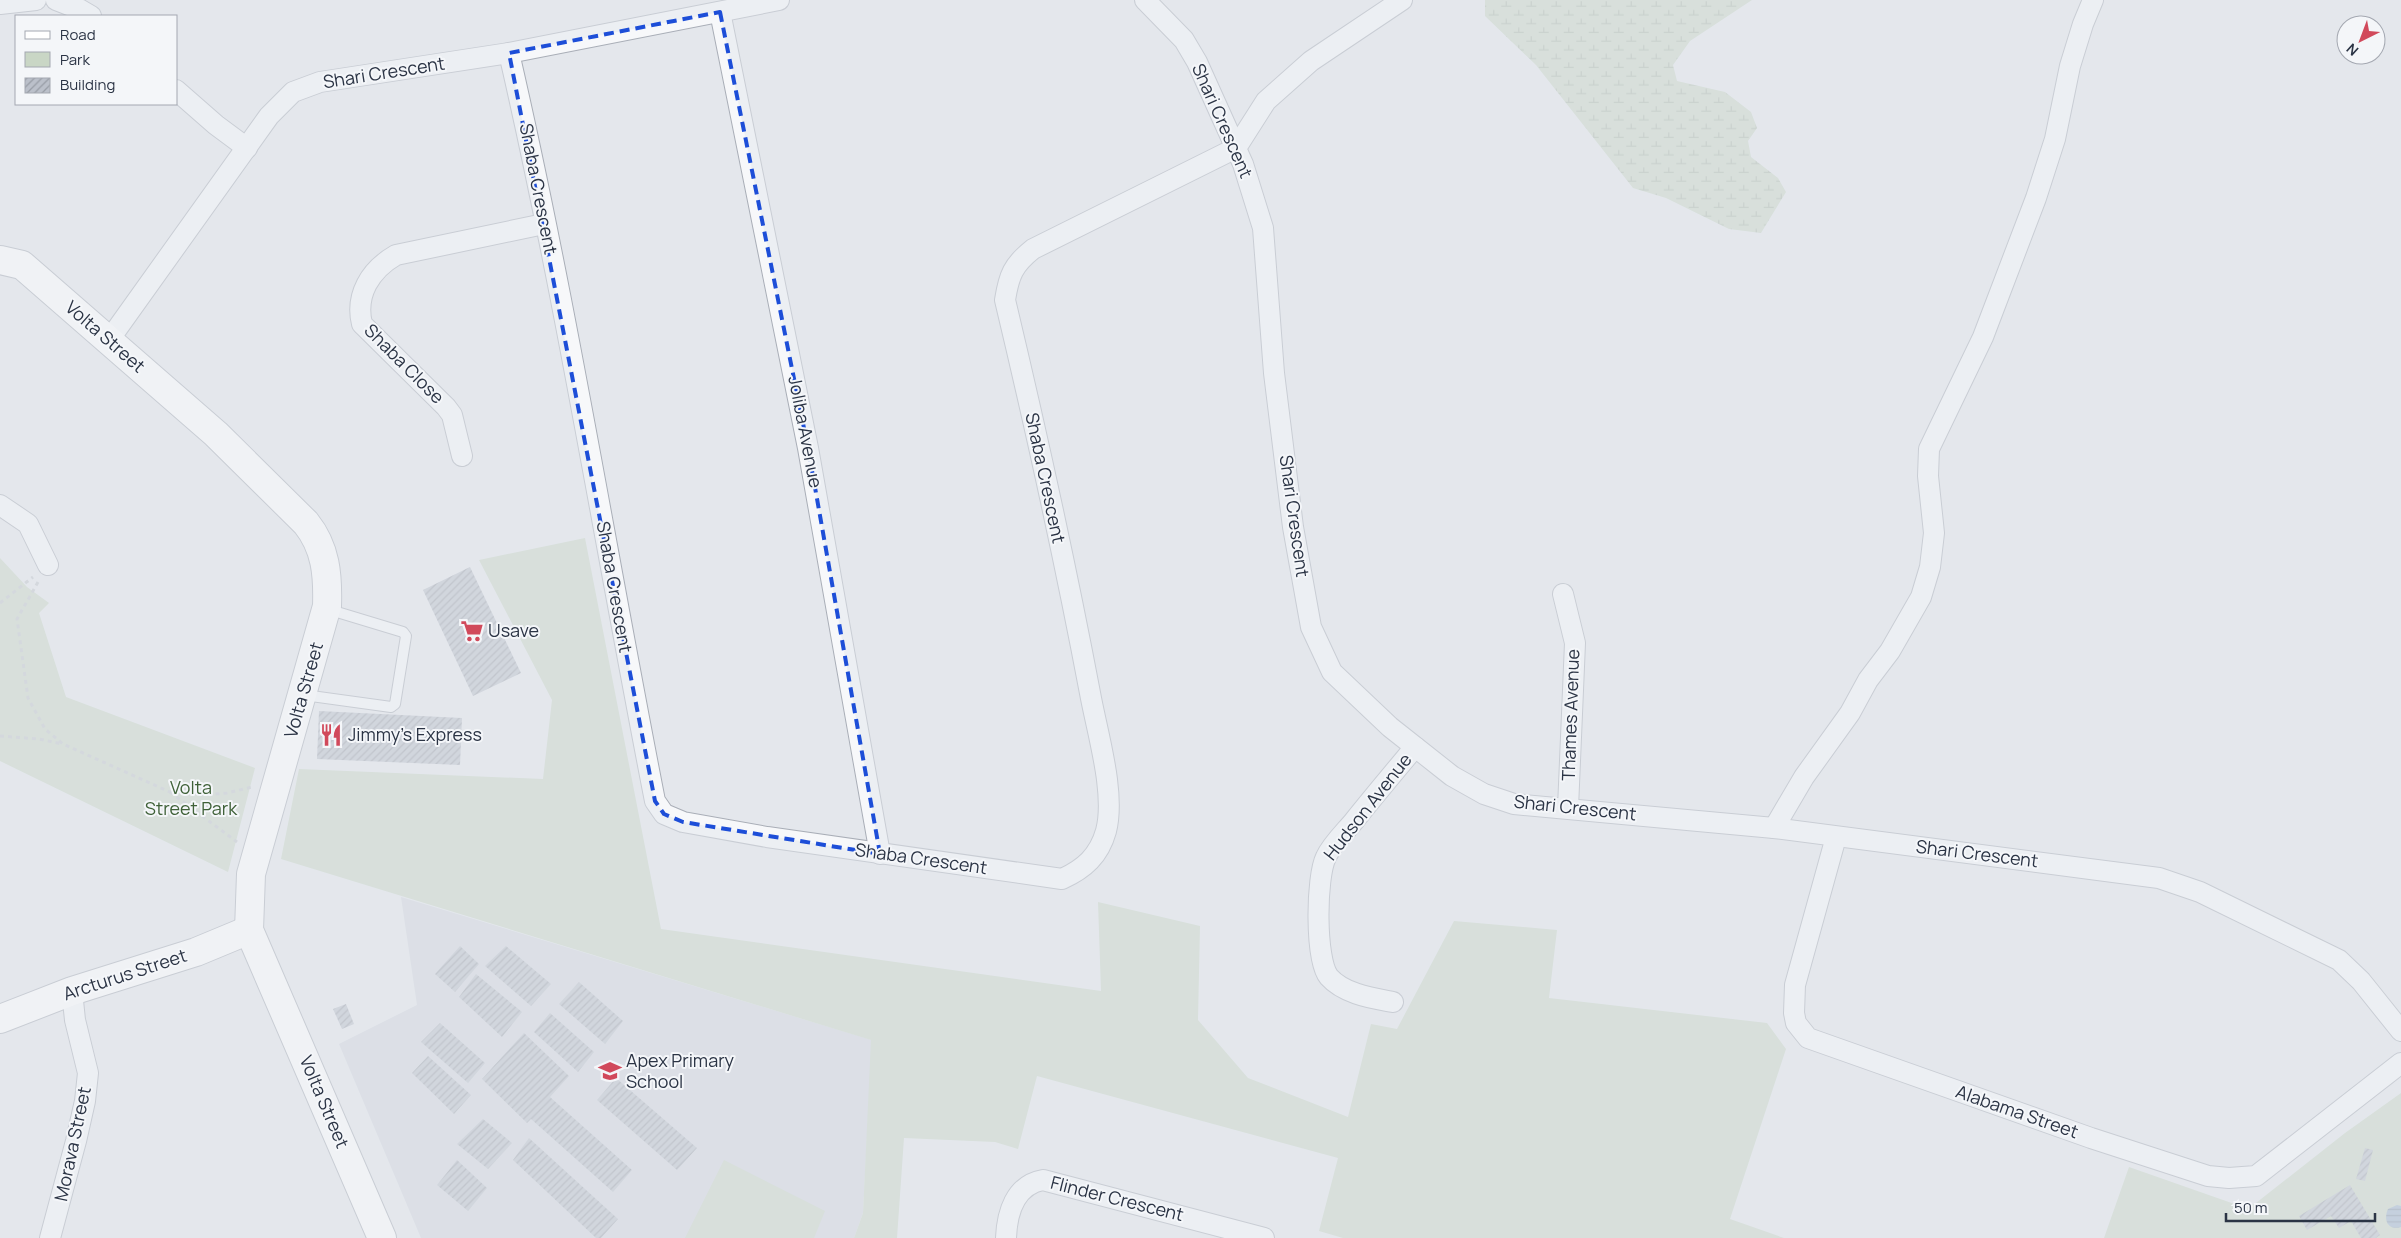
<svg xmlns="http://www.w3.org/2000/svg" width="2401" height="1238" viewBox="0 0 2401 1238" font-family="Manrope,sans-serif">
<defs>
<pattern id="wetland-marsh" width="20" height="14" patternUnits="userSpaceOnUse" patternTransform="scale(1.25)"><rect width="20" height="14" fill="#c9d6c5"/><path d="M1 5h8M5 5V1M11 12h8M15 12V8" fill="none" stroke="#adb8ab"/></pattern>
<pattern id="water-rules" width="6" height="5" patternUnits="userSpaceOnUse" patternTransform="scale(1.25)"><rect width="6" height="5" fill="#9fb4cc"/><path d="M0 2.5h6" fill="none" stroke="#8293a7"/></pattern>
<pattern id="building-hatch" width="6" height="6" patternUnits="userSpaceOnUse" patternTransform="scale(1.25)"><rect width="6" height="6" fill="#bbc0ca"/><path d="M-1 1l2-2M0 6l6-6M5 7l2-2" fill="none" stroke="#989da6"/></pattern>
</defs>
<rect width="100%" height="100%" fill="#e4e7ec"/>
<polygon fill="#d2d6de" points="401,897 872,1040 863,1213 854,1238 421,1238 339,1044 417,1005"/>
<g fill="#c9d6c5">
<polygon points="585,538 661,929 1101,991 1098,902 1200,926 1198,1020 1248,1078 1348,1117 1371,1024 1397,1029 1454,921 1557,930 1549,998 1767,1023 1786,1049 1730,1219 1784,1238 1343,1238 1319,1231 1338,1158 1037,1076 1018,1149 995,1142 904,1138 897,1238 854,1238 863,1213 871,1040 281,859 299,769 543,779 552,700 479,560"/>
<polygon points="0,558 27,587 49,603 39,613 66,697 255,768 228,872 0,761"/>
<polygon points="2401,1093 2401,1238 2104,1238 2129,1167 2243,1207 2256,1203 2345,1133"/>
<polygon points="724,1160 825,1211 814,1238 685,1238"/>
</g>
<polygon fill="url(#wetland-marsh)" points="1485,0 1752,0 1690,41 1673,65 1677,81 1725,92 1751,112 1757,128 1748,141 1751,157 1778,178 1786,192 1761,233 1729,229 1666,198 1633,188 1536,65 1485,16"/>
<path fill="url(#water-rules)" d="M2397,1205L2401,1206V1227C2388,1231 2383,1220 2388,1209Z"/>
<g fill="url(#building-hatch)">
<polygon points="470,567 521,673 473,696 423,590"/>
<polygon points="319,711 462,718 460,765 317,759"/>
<polygon points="460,946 479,964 455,992 435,974"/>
<polygon points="506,946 551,984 531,1006 485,966"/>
<polygon points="476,974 522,1012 502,1037 459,997"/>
<polygon points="579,982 623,1021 605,1044 559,1004"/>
<polygon points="346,1004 354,1024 342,1029 333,1009"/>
<polygon points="550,1013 594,1052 578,1072 534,1032"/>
<polygon points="440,1023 485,1063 468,1083 421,1042"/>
<polygon points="524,1033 569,1076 550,1097 632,1170 613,1192 531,1119 527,1123 482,1079"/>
<polygon points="428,1056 471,1095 454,1114 412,1073"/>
<polygon points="616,1078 697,1148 677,1170 597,1100"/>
<polygon points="483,1119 512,1143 488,1169 457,1144"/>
<polygon points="529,1138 618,1219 601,1238 596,1238 513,1160"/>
<polygon points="2365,1148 2373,1150 2365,1181 2356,1179"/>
<polygon points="457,1160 487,1188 468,1211 437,1185"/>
<polygon points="2350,1185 2380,1235 2376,1238 2361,1238 2351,1221 2339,1228 2331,1216 2307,1230 2299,1216"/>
</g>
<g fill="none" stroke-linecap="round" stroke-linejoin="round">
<defs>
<polyline id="lane" points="304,695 391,707 395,704 406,636 403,632 327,609"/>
<g id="street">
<polyline points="56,0 79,9 91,16"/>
<polyline points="1145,0 1184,40 1197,62 1243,164 1263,228 1274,373 1293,527 1311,627 1332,672 1390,727 1452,776 1484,794 1514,804 1774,828 2159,878 2200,892 2339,960 2361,981 2401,1031"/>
<polyline points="0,4 36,0"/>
<polyline points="720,12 808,448 880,854"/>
<path d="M509,53C566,300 606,552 655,801L664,814L683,822L767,837L1062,879C1084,869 1099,856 1106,831C1116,793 1097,732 1090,693C1065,561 1036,430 1005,300C1009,275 1013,265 1033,249L1236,148L1266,101L1311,61L1402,0"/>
<polyline points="176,90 216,125 247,148"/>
<polyline points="109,340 269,116 293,92 320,82 509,53 779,0"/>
<path d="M462,456L452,415L446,407L362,324C355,295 370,270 396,255L544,224"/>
<polyline points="0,505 28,524 48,565"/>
<polyline points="1563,594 1575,643 1568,808"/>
<polyline points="1774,828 1804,777 1850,713 1868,680 1890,651 1921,597 1930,567 1934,533 1928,476 1929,449 1983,337 2036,198 2055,139 2070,66 2083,24 2093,0"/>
<polyline points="1836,837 1795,985 1794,1013 1796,1023 1808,1038 2091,1138 2208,1176 2229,1178 2256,1176 2401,1063"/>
<path d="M1393,1002C1372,998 1344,994 1329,977C1315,960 1316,877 1326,857C1332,844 1345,832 1354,821C1374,796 1395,771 1415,747"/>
<polyline points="50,1238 76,1141 85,1101 88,1073 75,1020 72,991"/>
<path d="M1006,1238C1007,1213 1015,1185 1043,1180L1264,1238"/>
</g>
<g id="secondary">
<path d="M0,260L22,265L216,434L306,523C326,548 328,575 327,606L251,874L249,930L382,1238"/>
<polyline points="0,1019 72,991 196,952 249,930"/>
</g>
</defs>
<use href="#lane" stroke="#a9aeb7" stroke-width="12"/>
<use href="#street" stroke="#a9aeb7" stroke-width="22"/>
<use href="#secondary" stroke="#a9aeb7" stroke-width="30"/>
<g stroke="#c2c5cb" stroke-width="3" stroke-dasharray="4 4" stroke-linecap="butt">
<polyline points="38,582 17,619 28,698 45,729 63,744 170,792 204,795 227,793 252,787"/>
<polyline points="0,603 33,577"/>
<polyline points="0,736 39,739 62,744"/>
<polyline points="170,792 237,842"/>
</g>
<use href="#lane" stroke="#f7f8fa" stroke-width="10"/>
<use href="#street" stroke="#f7f8fa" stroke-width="20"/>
<use href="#secondary" stroke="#fff" stroke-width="28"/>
</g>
<path d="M0 0H2401V1238H0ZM720,12L808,448L880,854L683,822L664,814L655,801L509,53Z" fill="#e4e7ec" fill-opacity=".55" fill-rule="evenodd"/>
<path fill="none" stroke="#1d4ed8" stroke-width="4" stroke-dasharray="10 6" stroke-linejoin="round" d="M720,12L808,448L880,854L683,822L664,814L655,801L509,53Z"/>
<defs>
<symbol id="supermarket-bare" viewBox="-9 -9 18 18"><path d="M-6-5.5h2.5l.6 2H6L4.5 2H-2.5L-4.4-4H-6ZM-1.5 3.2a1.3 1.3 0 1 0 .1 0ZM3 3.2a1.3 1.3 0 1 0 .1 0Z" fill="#d1495b" stroke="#f4f6f9" stroke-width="2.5" paint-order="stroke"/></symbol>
<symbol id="restaurant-bare" viewBox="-9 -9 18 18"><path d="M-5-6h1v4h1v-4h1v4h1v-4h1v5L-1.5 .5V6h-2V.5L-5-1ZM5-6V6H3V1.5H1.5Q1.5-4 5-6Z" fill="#d1495b" stroke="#f4f6f9" stroke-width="2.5" paint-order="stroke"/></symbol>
<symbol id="school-bare" viewBox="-9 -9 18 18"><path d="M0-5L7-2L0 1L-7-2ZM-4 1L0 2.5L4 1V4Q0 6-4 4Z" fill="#d1495b" stroke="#f4f6f9" stroke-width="2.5" paint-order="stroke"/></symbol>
</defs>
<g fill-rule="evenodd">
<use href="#supermarket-bare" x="456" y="615" width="32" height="32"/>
<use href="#restaurant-bare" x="315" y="719" width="32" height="32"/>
<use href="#school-bare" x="594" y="1055" width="32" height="32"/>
</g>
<g text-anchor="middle" stroke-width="4" stroke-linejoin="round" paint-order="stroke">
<g font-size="18" fill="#2b3445" stroke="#f4f6f9">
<text transform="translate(384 73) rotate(-9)" y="6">Shari Crescent</text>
<text transform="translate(1222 121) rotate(66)" y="6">Shari Crescent</text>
<text transform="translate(538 189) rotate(79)" y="6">Shaba Crescent</text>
<text transform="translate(105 337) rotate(41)" y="6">Volta Street</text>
<text transform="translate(404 364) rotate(45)" y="6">Shaba Close</text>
<text transform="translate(805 432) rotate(79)" y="6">Joliba Avenue</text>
<text transform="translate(1045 478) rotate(78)" y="6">Shaba Crescent</text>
<text transform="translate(1294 516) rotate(82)" y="6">Shari Crescent</text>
<text transform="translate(614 587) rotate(80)" y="6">Shaba Crescent</text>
<text transform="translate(304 690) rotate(-74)" y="6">Volta Street</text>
<text transform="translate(1571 715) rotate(-88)" y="6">Thames Avenue</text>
<text transform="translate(1368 807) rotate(-52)" y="6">Hudson Avenue</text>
<text transform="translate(1575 808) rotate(6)" y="6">Shari Crescent</text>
<text transform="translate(1977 854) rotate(7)" y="6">Shari Crescent</text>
<text transform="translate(921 859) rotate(8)" y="6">Shaba Crescent</text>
<text transform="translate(125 975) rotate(-18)" y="6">Arcturus Street</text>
<text transform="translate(324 1102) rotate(67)" y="6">Volta Street</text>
<text transform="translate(2017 1112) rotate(19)" y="6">Alabama Street</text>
<text transform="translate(73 1144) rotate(-78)" y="6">Morava Street</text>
<text transform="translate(1117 1199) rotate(14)" y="6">Flinder Crescent</text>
</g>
<g font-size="18" fill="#2b3445" stroke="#f4f6f9" text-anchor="start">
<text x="488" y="637">Usave</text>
<text x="348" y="741">Jimmy's Express</text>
<text x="626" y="1067">Apex Primary<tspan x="626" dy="21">School</tspan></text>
</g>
<g font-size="18" fill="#3f6138" stroke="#f4f6f9">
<text x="191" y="794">Volta<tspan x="191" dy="21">Street Park</tspan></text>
</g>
</g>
<rect x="15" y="15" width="162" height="90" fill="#f4f6f9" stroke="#a4a8b1"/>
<rect x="25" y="31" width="25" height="8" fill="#ffffff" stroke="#a4a8b1"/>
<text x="60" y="40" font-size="15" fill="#2b3445">Road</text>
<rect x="25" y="52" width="25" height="15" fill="#c9d6c5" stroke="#a4a8b1"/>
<text x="60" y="65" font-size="15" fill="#2b3445">Park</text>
<rect x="25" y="78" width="25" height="15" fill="url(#building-hatch)" stroke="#a4a8b1"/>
<text x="60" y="90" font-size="15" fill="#2b3445">Building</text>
<g transform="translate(2361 40) rotate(222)"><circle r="24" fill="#f4f6f9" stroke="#a4a8b1"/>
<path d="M0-4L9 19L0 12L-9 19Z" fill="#d1495b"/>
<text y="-8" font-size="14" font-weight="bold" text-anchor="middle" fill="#2b3445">N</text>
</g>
<path d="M2226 1213v8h149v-8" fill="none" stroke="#2b3445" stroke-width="2.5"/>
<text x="2234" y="1213" font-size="15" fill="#2b3445" stroke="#f4f6f9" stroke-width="4" paint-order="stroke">50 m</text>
</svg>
